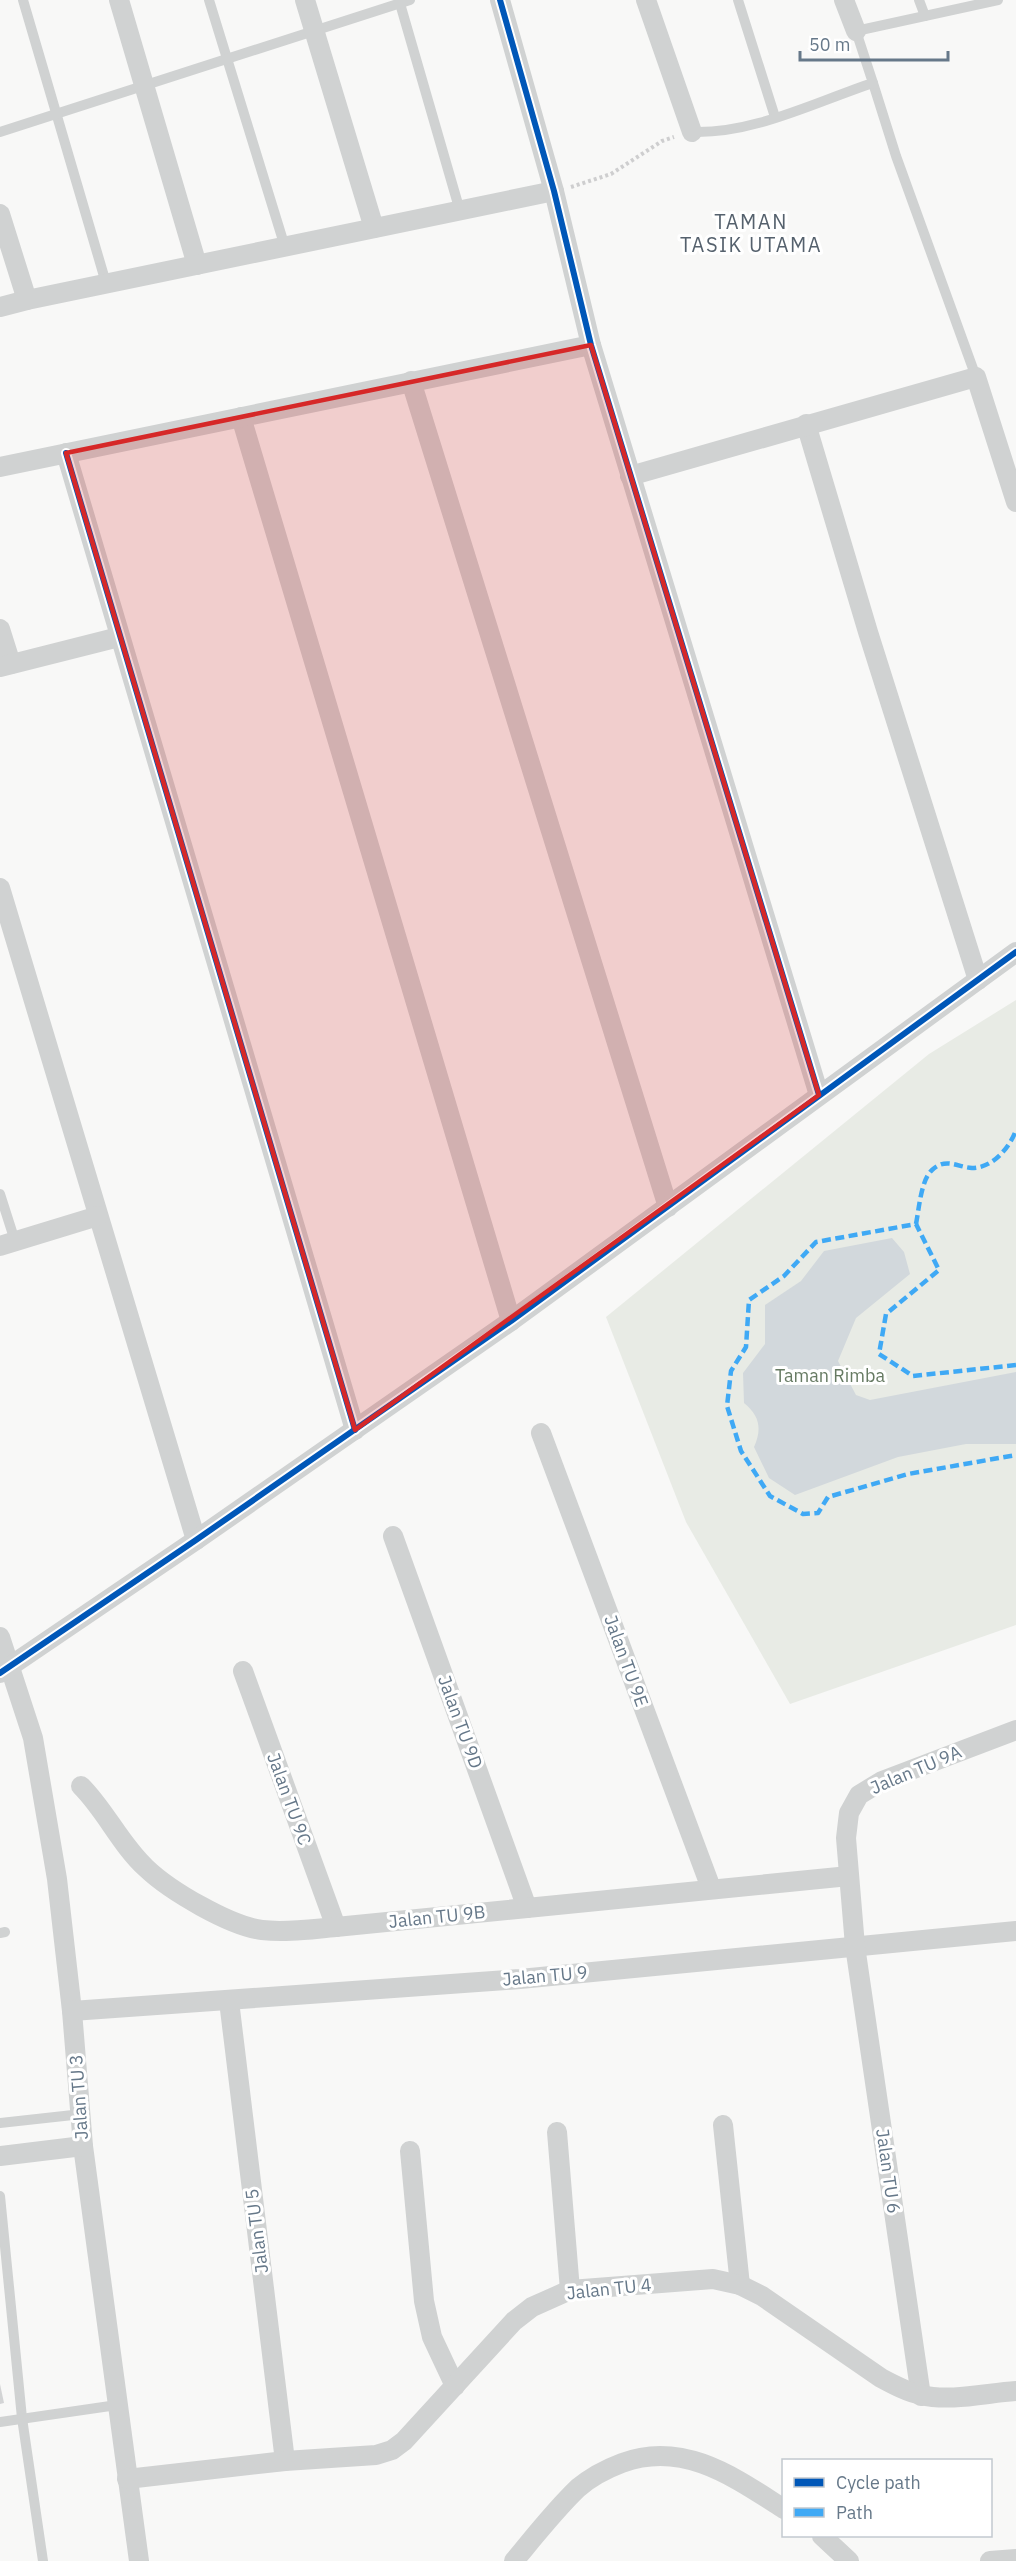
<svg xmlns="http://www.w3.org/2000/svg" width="1016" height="2561" viewBox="0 0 1016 2561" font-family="'IBM Plex Sans',sans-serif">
<rect width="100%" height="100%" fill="#f8f8f7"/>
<polygon fill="#e8ebe5" points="1016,1000 1016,1625 790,1704 686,1522 606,1317 929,1054"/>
<path fill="#d2d8dc" d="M892,1238L904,1252L910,1274L856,1318L838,1361L856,1395L870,1400L1016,1372V1444H966L898,1457L795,1495L769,1478L754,1447C762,1429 760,1416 744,1403L743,1373L765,1344V1305L801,1281L824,1251Z"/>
<polygon fill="#d3d4d5" points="0,2384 4,2403 0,2404"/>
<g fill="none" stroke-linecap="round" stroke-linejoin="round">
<polyline stroke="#cececf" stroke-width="4" stroke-dasharray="3 3" stroke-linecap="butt" points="571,187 611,174 662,141 674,137"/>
<g stroke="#d0d2d2" stroke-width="10">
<polyline points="23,0 106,283"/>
<polyline points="209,0 285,247"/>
<polyline points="399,0 460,211"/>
<polyline points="738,0 775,117"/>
<polyline points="919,0 925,16"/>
<polyline points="873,83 896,156 976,377"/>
<polyline points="0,132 410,0"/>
<path d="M692,132C754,134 815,102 873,83L856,31L998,0"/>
<polyline points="0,1194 15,1241"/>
<polyline points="0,1933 5,1932"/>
<polyline points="0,2123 82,2114"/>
<polyline points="0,2196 22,2418 43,2561"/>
<polyline points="0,2422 117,2405"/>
</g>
<g stroke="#d0d2d2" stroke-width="20">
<polyline points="119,0 197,265"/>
<polyline points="305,0 374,228"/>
<polyline points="500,0 554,191 591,345 819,1095"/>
<polyline points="646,0 692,132"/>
<polyline points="844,0 856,31"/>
<polyline points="0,214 27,300"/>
<polyline points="0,307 27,300 554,191"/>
<polyline points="411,381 668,1207"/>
<polyline points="241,417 511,1321"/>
<polyline points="806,424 868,632 978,980"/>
<polyline points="66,453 355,1430"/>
<polyline points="0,467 591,345"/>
<polyline points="630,476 976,377 1016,502"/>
<polyline points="0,629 11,664"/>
<polyline points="0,667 119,637"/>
<polyline points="0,888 196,1540"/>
<polyline points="0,1246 98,1216"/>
<polyline points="541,1433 711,1888"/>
<polyline points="393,1536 527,1908"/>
<polyline points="0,1637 33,1738 57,1879 72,2011 83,2146 139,2561"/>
<polyline points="243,1671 336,1927"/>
<polyline points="0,1673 196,1540 511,1321 1016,952"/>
<path d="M81,1786C106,1811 120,1844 146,1868C170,1891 230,1926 262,1930C286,1933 312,1929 336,1927L849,1876"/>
<polyline points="229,2001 285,2461"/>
<polyline points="72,2011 520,1979 1016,1931"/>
<polyline points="723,2125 740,2285"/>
<polyline points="557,2132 570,2290"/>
<polyline points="410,2151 424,2301 432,2337 455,2386"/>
<polyline points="0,2156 83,2146"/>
<polyline points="921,2396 855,1946 846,1838 849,1813 859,1795 882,1781 1016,1730"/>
<path d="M127,2479L285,2461L376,2455L392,2450L404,2441L514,2321L532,2307L570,2290L713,2279L740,2285L762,2296L881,2378C894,2385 907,2392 921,2395C950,2402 986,2393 1016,2391"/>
<polyline points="822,2536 849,2561"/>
<path d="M514,2561C534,2537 555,2510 578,2488C591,2477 606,2469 622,2463C683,2440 734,2477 784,2509"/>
<polyline points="990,2561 1016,2559"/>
</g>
<g stroke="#3fa9f5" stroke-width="4.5" stroke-dasharray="9 4.5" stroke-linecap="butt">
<path d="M916,1224C919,1209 921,1180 932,1170C946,1157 957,1167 972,1168C993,1168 1010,1147 1016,1130"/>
<polyline points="1016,1365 913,1376 879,1354 886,1314 939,1270 916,1224 816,1242 784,1276 749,1300 746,1347 731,1371 727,1406 741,1451 770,1496 803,1514 818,1513 828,1497 908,1474 1016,1455"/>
</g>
<defs>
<g id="cycleway">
<polyline points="500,0 554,191 591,345 819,1095"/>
<polyline points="66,453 355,1430"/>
<polyline points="0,1673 196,1540 511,1321 1016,952"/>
</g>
</defs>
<use href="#cycleway" stroke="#fff" stroke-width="10"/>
<use href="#cycleway" stroke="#0057b8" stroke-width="6"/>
</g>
<path fill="#d62828" fill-opacity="0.2" stroke="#d62828" stroke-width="4.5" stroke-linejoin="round" d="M591,345L819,1095L355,1430L66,453Z"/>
<g text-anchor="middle" stroke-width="6" stroke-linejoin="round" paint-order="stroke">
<g font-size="18" fill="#667a62" stroke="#fff">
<text x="830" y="1382">Taman Rimba</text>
</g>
<g font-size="18" fill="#667889" stroke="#fff">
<text transform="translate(626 1661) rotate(70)" y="6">Jalan TU 9E</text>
<text transform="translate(460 1722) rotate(70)" y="6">Jalan TU 9D</text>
<text transform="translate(916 1770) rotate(-23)" y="6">Jalan TU 9A</text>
<text transform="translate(289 1799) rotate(70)" y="6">Jalan TU 9C</text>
<text transform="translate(437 1917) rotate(-6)" y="6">Jalan TU 9B</text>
<text transform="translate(545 1976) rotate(-5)" y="6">Jalan TU 9</text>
<text transform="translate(79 2097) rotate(-94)" y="6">Jalan TU 3</text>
<text transform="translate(888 2171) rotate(82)" y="6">Jalan TU 6</text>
<text transform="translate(257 2231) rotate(-97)" y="6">Jalan TU 5</text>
<text transform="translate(609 2289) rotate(-6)" y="6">Jalan TU 4</text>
</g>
<g font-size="20" letter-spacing="1.5" fill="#55616d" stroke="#fff">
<text x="751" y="229">TAMAN<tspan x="751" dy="23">TASIK UTAMA</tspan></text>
</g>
</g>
<rect x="782" y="2459" width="210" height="78" fill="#ffffff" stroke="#c2c9d0" stroke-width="1.5"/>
<rect x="794" y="2478" width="30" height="9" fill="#0057b8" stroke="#c2c9d0" stroke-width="1.5"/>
<text x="836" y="2489" font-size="18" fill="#667889">Cycle path</text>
<rect x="794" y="2508" width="30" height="9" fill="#3fa9f5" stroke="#c2c9d0" stroke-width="1.5"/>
<text x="836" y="2519" font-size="18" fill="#667889">Path</text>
<path d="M800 51v9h148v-9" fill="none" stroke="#667889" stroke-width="3"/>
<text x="809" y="51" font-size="18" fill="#667889" stroke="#ffffff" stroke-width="4.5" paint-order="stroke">50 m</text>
</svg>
